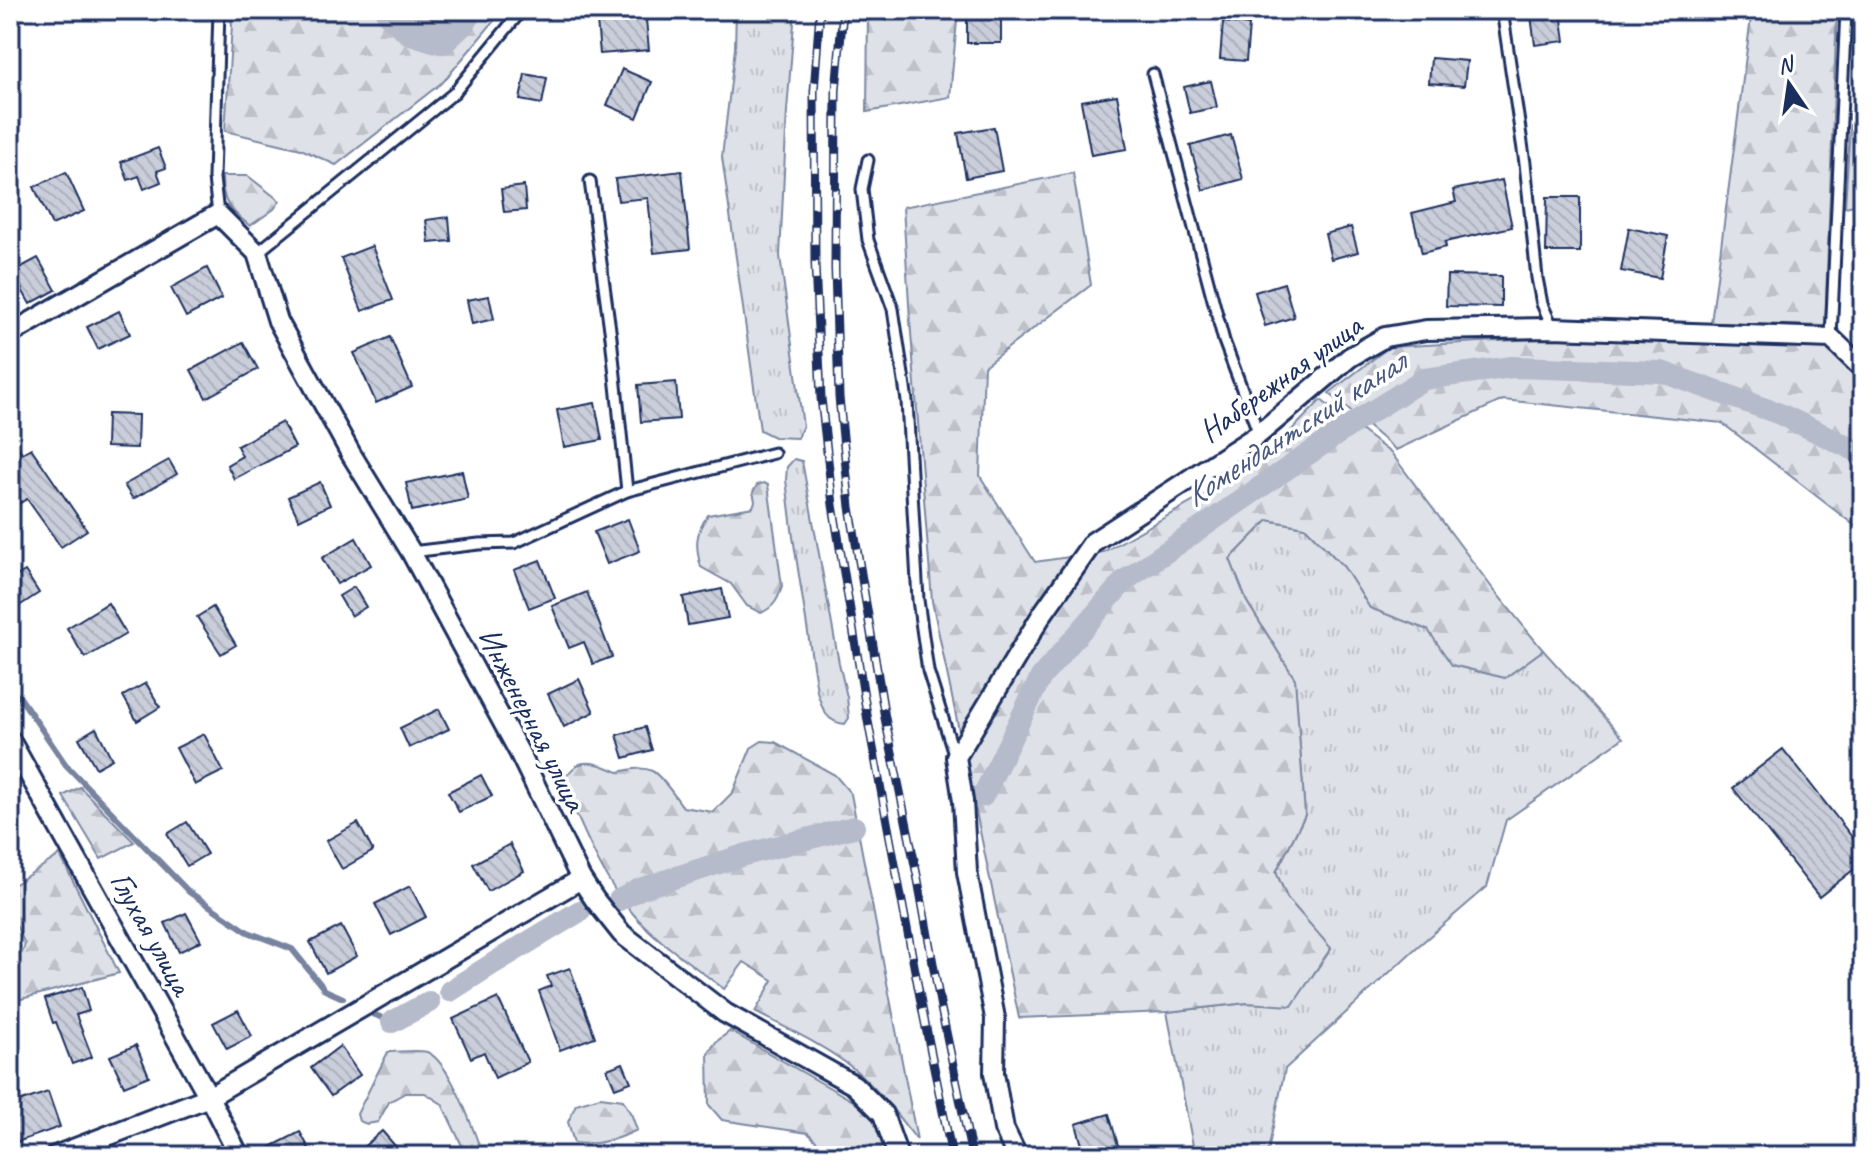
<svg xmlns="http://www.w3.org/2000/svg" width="1873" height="1166" viewBox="0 0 1873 1166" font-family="Caveat,sans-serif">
<defs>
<pattern id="grass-tufts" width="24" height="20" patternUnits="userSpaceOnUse" patternTransform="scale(2)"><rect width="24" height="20" fill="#dee1e7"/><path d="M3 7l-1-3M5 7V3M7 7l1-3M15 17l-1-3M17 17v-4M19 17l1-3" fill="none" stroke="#bec1c9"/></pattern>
<pattern id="forest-firs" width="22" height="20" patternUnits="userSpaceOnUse" patternTransform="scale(2)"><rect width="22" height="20" fill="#dee1e7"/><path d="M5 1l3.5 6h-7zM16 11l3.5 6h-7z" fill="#bec1c9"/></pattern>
<pattern id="building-back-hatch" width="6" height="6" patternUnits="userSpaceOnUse" patternTransform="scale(2)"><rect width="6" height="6" fill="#caceda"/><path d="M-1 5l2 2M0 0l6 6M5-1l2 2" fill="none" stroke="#adb1be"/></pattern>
</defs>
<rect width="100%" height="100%" fill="#fff"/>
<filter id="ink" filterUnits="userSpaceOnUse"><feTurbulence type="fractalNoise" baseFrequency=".0125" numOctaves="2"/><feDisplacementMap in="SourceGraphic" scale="16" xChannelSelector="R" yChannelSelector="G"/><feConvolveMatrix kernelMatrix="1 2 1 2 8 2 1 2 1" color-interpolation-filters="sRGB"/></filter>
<g filter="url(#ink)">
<g fill="url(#grass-tufts)" stroke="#7c88a2" stroke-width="2">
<polygon points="736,10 795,10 787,111 780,256 803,426 797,438 774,437 760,430 722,157 735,48"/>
<path d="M794,459L802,461L839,663L847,697L849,718L845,724C825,722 822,708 817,691L793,537L786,480L787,467Z"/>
<polygon points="1268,520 1305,527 1344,567 1370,608 1429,630 1453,665 1505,678 1543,650 1623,738 1506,820 1487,887 1416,948 1285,1069 1267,1156 1195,1156 1167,1012 1247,1003 1292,1005 1331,949 1287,898 1276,872 1305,815 1295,679 1247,602 1230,559"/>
</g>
<g fill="url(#forest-firs)" stroke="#7c88a2" stroke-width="2">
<polygon points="230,10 381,10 409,31 440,40 462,22 471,10 503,10 444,81 336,165 301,149 225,131 232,25"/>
<polygon points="868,10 958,10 950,97 867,112"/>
<polygon points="1752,10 1837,10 1825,326 1711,323"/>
<polygon points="1863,122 1863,203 1845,207 1850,125"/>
<polygon points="1073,173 1091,285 984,366 980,476 1035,562 1103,552 1228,482 1282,440 1321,400 1392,454 1493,589 1543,650 1505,678 1452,665 1428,630 1370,608 1344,567 1305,527 1268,520 1230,559 1247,602 1295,679 1305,815 1276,872 1287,898 1331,948 1292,1006 1247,1003 1167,1012 1019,1018 932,601 910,320 903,207"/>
<path d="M222,176H248L280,201L274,209L250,226C229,209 222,204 222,176Z"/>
<polygon points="1555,338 1825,346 1863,382 1863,532 1722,423 1503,400 1396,450 1329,393 1389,347"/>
<path d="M764,483L768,485L782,586C778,600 774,607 761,613L747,606L731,584L701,567C695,546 695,533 708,515L753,507L755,501L753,492L757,485Z"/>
<path d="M762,741L775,742L835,775L851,794L917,1140C897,1115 878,1089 854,1069C824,1045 788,1029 755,1012L773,980L744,962L724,989C692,964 655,941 629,909C601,877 580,821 562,782C566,777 571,769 576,766C588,758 607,767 618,772C628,770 642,766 652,771C662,776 676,798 683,807L713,812L733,792L751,748Z"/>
<polygon points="80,787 134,842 101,859 63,796"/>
<polygon points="60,855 119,973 10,1002 10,956 22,953 25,944 10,913 10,887"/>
<polygon points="730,1031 853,1101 878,1122 889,1156 831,1156 808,1133 722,1120 709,1105 708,1053 716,1042"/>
<path d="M414,1051C418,1051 423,1051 427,1052C451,1062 474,1132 483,1156H467L442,1104L425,1093H405L389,1102L378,1122L367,1124L359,1121L357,1114L388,1052Z"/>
<path d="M600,1097L623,1100L632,1116L637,1130C617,1140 596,1146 574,1143L568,1122L576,1104Z"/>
</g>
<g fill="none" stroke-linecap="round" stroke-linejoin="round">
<g stroke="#77839f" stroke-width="6">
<polyline points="10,691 19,696 66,765 189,892 248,932 292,949 325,990 343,998"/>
<polyline points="373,1014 392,1022"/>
</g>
<g stroke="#b5bbca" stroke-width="22">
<polyline points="973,798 983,796 1041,677 1124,581 1355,422 1424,379 1512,367 1662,372 1780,414 1863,454"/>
<polyline points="619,900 640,889 744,855 854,827"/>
<polyline points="450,991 494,963 580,911"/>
<polyline points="392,1022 429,1002"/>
</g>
<polyline stroke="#b5bbca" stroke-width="38" points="394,10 412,26 441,35 459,18 462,10"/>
</g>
<g fill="url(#building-back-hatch)" stroke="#1b2f5e" stroke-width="2">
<polygon points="596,10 645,10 649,50 600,54"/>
<polygon points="1561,12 1565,41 1535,45 1531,16"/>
<rect x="967" y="13" width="34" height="30"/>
<polygon points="1223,22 1249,25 1246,61 1220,59"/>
<polygon points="1431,58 1467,61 1464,86 1429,83"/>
<polygon points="622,69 652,82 637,118 607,105"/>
<polygon points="525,74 547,78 542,104 520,100"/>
<polygon points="1211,81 1217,107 1190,113 1184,87"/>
<polygon points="1117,95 1127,149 1091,155 1081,101"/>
<polygon points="994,127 1002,171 966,178 958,133"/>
<polygon points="1231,135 1243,179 1203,190 1190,146"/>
<polygon points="158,148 166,168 157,171 161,182 144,189 139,176 128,180 121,162"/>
<polygon points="682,171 690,249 654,253 648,198 618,201 615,179"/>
<polygon points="66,172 84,211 52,225 34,187"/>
<polygon points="1502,180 1512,227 1445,242 1446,247 1422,253 1412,213 1456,202 1453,190"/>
<polygon points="524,186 526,210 504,212 501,189"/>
<polygon points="1547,197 1580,197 1580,252 1546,252"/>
<polygon points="449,217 451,241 429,243 426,220"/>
<polygon points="1351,227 1358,252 1331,259 1325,234"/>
<polygon points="1629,228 1668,236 1660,278 1621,271"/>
<polygon points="372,246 393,300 362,311 341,258"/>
<polygon points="38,258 56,290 30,304 12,272"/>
<polygon points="207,268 222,298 186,317 171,288"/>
<polygon points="1447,275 1501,276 1501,307 1446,306"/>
<polygon points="1284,283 1294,317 1265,326 1255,292"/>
<polygon points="489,296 494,319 472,324 467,300"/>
<polygon points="119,311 130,334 98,349 87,327"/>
<polygon points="390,337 412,387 376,403 354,353"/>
<polygon points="243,342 258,369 206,398 191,370"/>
<polygon points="676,382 679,419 641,422 638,385"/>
<polygon points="595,403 602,440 564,447 557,410"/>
<polygon points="107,414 138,415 137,448 106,447"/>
<polygon points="282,422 295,447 234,479 227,465 242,456 237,446"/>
<polygon points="10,433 22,453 31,448 87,530 61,547 27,499 10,509"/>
<polygon points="169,460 177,474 133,499 124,485"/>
<polygon points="462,471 468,499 412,511 406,483"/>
<polygon points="320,482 330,505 299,520 288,497"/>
<polygon points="628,519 640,551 607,564 594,532"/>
<polygon points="356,538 371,565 337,584 322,558"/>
<polygon points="540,560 555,598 529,608 514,570"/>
<polygon points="25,571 39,593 10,612 10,580"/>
<polygon points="354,587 366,607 351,616 339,596"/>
<polygon points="722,589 728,618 688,625 683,597"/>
<polygon points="587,592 612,657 593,664 584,642 569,648 552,606"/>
<polygon points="108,603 126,634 85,658 67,628"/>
<polygon points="213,607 236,645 221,654 197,617"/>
<polygon points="579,679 594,712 564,727 548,694"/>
<polygon points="146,683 160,707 137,721 123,696"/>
<polygon points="439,709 449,729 409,748 400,728"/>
<polygon points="645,727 652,750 624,758 617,735"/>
<polygon points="96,728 112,759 96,768 79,738"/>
<polygon points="204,734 223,771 195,785 176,748"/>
<polygon points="1783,749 1863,851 1863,862 1819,897 1733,788"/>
<polygon points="481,775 492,796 459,812 448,792"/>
<polygon points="187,822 207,854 187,866 167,834"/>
<polygon points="358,823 373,851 342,869 326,841"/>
<polygon points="510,844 524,871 488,891 473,864"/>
<polygon points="410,886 426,917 391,935 375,904"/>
<polygon points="186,913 201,941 179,952 165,923"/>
<polygon points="341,926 357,956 326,973 310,942"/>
<polygon points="570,968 595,1037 560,1050 539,991 551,986 547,976"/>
<polygon points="82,987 89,1011 76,1015 92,1057 72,1064 56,1022 53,1023 45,999"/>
<polygon points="498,998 528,1062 495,1078 484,1052 471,1058 453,1019"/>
<polygon points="238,1010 252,1036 227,1049 213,1023"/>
<polygon points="136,1045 149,1076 124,1086 110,1056"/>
<polygon points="340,1046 360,1075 331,1096 311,1068"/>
<polygon points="623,1063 631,1082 615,1088 607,1069"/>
<polygon points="48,1092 60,1127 17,1142 10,1122 10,1105"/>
<polygon points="1109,1114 1121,1156 1085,1156 1076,1124"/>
<polygon points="382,1131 396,1147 386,1156 353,1156"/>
<polygon points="300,1132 310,1150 298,1156 253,1156"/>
</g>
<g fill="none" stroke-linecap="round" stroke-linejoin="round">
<defs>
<g id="service">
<polyline points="1502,10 1525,163 1537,278 1542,304 1553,328"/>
<polyline points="1153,74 1224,341 1259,434"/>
<polyline points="868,160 862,189 868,240 893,309 907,401 918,600 928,671 955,757"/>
<polyline points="218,214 214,178 219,10"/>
<polyline points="257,253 454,93 522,10"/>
<polyline points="1831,338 1846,10"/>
<polyline points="627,491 774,453"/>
<polyline points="411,552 479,544 514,543 627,491 611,337 590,181"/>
</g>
<g id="minor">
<polyline points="10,334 218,214 257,253 278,321 351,454 411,552 519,752 581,879 595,900 622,934 725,1013 854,1085 883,1114 898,1156"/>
<polyline points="10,740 209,1097 239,1156"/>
<polyline points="55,1156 209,1097 581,879"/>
<polyline points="1017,1156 1004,1129 994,1073 995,1018 967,872 963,801 956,757 1043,613 1093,542 1259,434 1350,357 1385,337 1426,330 1553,328 1831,338 1863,369"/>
</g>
</defs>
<use href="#service" stroke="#1b2f5e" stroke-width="15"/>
<use href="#minor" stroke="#1b2f5e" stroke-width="24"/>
<use href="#service" stroke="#fff" stroke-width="9"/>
<use href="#minor" stroke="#fff" stroke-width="18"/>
<defs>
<g id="rail">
<polyline points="820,10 814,92 815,263 821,398 833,505 868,721 923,1013 952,1156"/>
<polyline points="843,10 836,91 835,269 839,397 850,507 885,718 918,880 941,1008 972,1156"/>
</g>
</defs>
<use href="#rail" stroke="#1b2f5e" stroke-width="9"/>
<use href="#rail" stroke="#fff" stroke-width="6" stroke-dasharray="18" stroke-linecap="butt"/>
</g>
</g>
<g text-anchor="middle" stroke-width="7" stroke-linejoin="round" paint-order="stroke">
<g font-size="32" fill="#1b2f5e" stroke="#fff">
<text transform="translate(1280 378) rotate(-36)" y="11">Набережная улица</text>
<text transform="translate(533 719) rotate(63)" y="11">Инженерная улица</text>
<text transform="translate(152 933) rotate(61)" y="11">Глухая улица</text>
</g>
<g font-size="34" font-style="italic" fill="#49597e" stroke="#fff">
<text transform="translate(1294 428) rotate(-33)" y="12">Комендантский канал</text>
</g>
</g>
<rect width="1873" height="1166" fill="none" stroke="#fff" stroke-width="40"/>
<rect x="20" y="20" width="1833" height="1126" fill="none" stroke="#1b2f5e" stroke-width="3" filter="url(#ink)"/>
<g transform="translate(1789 84) rotate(347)" stroke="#ffffff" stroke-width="6" paint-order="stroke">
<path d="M0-6L14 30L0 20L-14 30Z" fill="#1b2f5e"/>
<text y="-12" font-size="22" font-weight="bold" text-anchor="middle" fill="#1b2f5e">N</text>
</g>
</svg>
